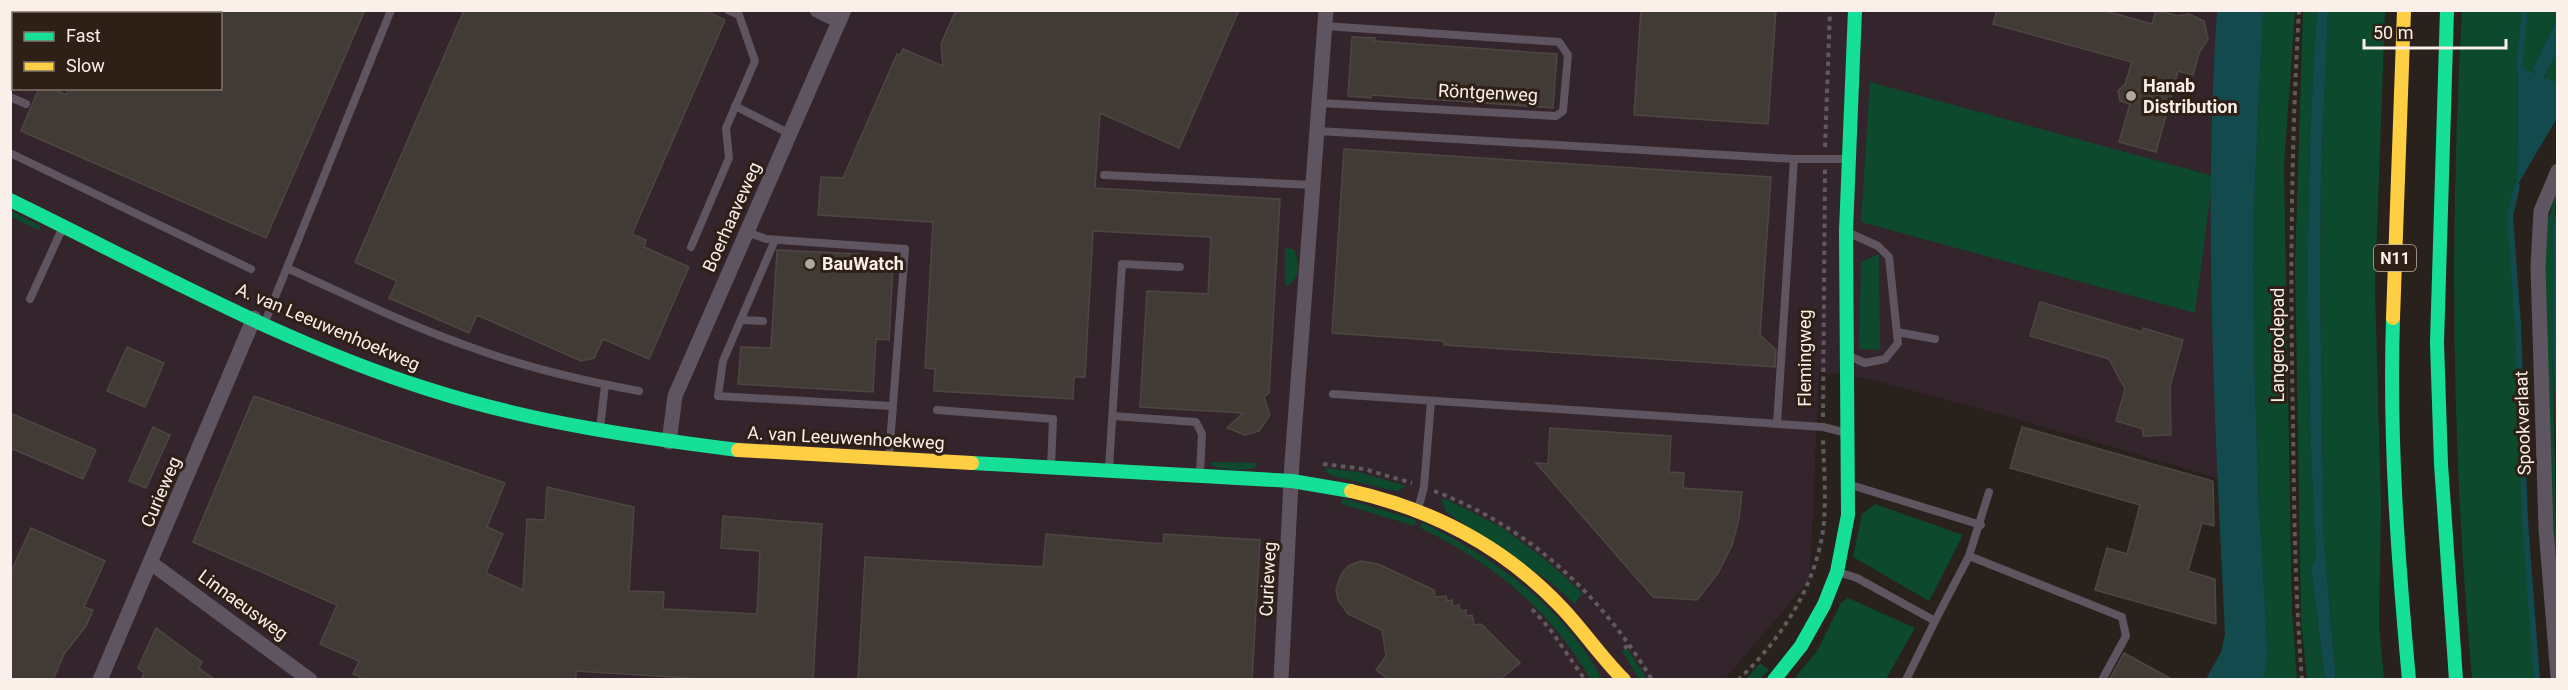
<svg xmlns="http://www.w3.org/2000/svg" width="2568" height="690" viewBox="0 0 2568 690" font-family="Roboto,sans-serif">
<rect width="100%" height="100%" fill="#28211c"/>
<path fill="#34242c" fill-rule="evenodd" d="M11,11H2240L2238,484L1996,413L1865,378L1819,372L1810,579L1725,679H11ZM14,14H220V88H14Z"/>
<g fill="#0c492d">
<polygon points="2263,11 2295,11 2284,166 2292,613 2297,679 2263,679 2268,656 2259,506 2254,354 2253,227"/>
<path d="M2303,11H2317C2304,193 2306,375 2316,558L2311,568L2325,680L2307,679L2301,620L2295,263Z"/>
<polygon points="2328,11 2385,11 2375,286 2381,507 2379,626 2384,679 2336,679 2324,543 2320,281 2321,179"/>
<path d="M2462,11H2557V20L2532,69L2538,76L2518,66L2517,186L2510,216L2518,325L2525,521L2537,679H2472C2452,457 2449,234 2462,11Z"/>
<polygon points="2557,52 2557,82 2544,79"/>
<polygon points="1870,82 2213,176 2195,313 1861,222"/>
<polygon points="2557,189 2554,220 2553,340 2557,601 2543,271 2548,221"/>
<polygon points="10,210 40,226 40,231 11,217"/>
<path d="M1285,248L1293,249C1301,259 1300,283 1285,286Z"/>
<polygon points="1879,254 1880,350 1859,349 1861,262"/>
<path d="M1211,462L1257,463L1255,468C1243,470 1220,472 1210,464Z"/>
<polygon points="1326,468 1359,472 1406,486 1398,491 1390,490 1333,476 1326,472"/>
<polygon points="1342,498 1416,520 1415,526 1341,504"/>
<polygon points="1441,499 1448,500 1501,527 1546,560 1582,593 1575,604 1550,582 1446,512"/>
<polygon points="1875,504 1963,535 1929,601 1853,557 1862,514"/>
<path d="M1422,522C1494,558 1564,606 1602,679H1590C1551,610 1490,561 1420,528Z"/>
<polygon points="1848,598 1915,628 1886,679 1794,679 1817,651 1841,603"/>
<polygon points="1627,648 1647,679 1639,679 1622,651"/>
<polygon points="1760,663 1769,670 1760,679 1745,680"/>
</g>
<g fill="#134a4d">
<path d="M2217,11H2263L2253,227L2254,354L2259,506L2268,656L2263,679H2206L2221,652L2225,634C2215,426 2203,218 2217,11Z"/>
<path d="M2317,11H2328L2321,179L2320,281L2324,543L2336,680L2325,679L2311,568L2316,558C2306,375 2304,193 2317,11Z"/>
<polygon points="2557,20 2557,52 2544,78 2557,82 2557,118 2517,186 2518,66 2537,74 2532,69"/>
<polygon points="2557,209 2557,476 2553,340 2554,220"/>
</g>
<g fill="none" stroke-linecap="round" stroke-linejoin="round">
<g stroke="#134a4d" stroke-width="6">
<polyline points="2519,67 2525,10"/>
<polyline points="2517,186 2510,216 2518,325 2525,521 2537,680"/>
</g>
</g>
<g fill="#413b36" stroke="#4d4742" stroke-width="1.5">
<polygon points="220,10 365,10 266,238 21,131 39,88 51,88 66,95 69,88 220,88"/>
<polygon points="464,10 704,10 725,20 632,234 646,240 644,247 689,267 649,359 603,339 594,358 581,361 477,315 469,333 389,298 397,281 355,262"/>
<polygon points="956,10 1239,10 1179,148 1100,113 1095,188 1280,199 1269,393 1264,397 1270,415 1259,431 1245,435 1227,428 1243,413 1140,407 1147,291 1208,294 1211,237 1093,231 1085,377 1074,377 1073,399 934,391 935,369 925,368 933,222 818,215 821,177 843,178 897,54 900,55 903,49 943,66 941,44"/>
<polygon points="1641,10 1776,10 1768,124 1634,115"/>
<polygon points="1997,10 2102,10 2152,24 2156,10 2178,16 2189,14 2204,21 2208,39 2199,53 2193,75 2178,71 2156,152 2119,142 2130,104 2120,101 2118,91 2125,84 2132,62 1993,24"/>
<polygon points="1352,37 1375,38 1374,41 1557,54 1553,108 1371,95 1371,98 1348,96"/>
<polygon points="1344,149 1771,177 1760,335 1776,350 1775,367 1444,345 1444,341 1332,333"/>
<polygon points="777,250 860,254 860,264 893,266 889,340 876,339 873,392 738,384 741,347 771,348"/>
<polygon points="2040,302 2142,332 2143,328 2183,340 2170,387 2171,435 2143,436 2143,429 2116,421 2125,389 2109,359 2030,336"/>
<polygon points="127,347 164,363 145,407 107,391"/>
<polygon points="254,396 505,483 487,527 503,534 486,573 523,590 527,519 545,520 547,487 634,507 629,591 664,592 663,609 757,614 760,551 721,548 723,516 822,524 813,680 719,680 576,671 576,680 365,680 353,674 359,661 320,644 337,605 193,542"/>
<polygon points="10,413 96,450 83,479 10,448"/>
<polygon points="153,427 170,435 146,488 129,481"/>
<polygon points="2022,427 2213,481 2214,526 2202,523 2188,571 2215,579 2216,624 2095,590 2107,548 2127,554 2140,505 2010,468"/>
<polygon points="1550,428 1671,436 1669,472 1684,473 1683,488 1742,492 1739,519 1732,545 1718,573 1697,600 1653,597 1536,463 1548,464"/>
<polygon points="31,528 105,561 84,607 93,610 86,626 64,654 53,680 10,680 10,574"/>
<polygon points="1046,534 1163,544 1164,534 1260,540 1252,680 858,680 865,557 1043,567"/>
<polygon points="1361,561 1378,564 1434,590 1435,597 1446,596 1447,601 1452,600 1453,606 1459,605 1460,611 1466,610 1466,616 1472,615 1474,625 1481,624 1520,663 1499,680 1390,680 1376,670 1386,656 1382,630 1348,614 1338,600 1336,589 1342,573 1350,565"/>
<polygon points="156,628 202,662 199,668 215,680 141,680 144,673 138,668"/>
<polygon points="2124,653 2173,680 2109,680"/>
</g>
<g fill="none" stroke-linecap="round" stroke-linejoin="round">
<g stroke="#60595f" stroke-width="4" stroke-dasharray="4.5 4.5" stroke-linecap="butt">
<path d="M2299,10C2291,147 2290,283 2293,420C2294,507 2295,593 2302,680"/>
<polyline points="1825,147 1830,10"/>
<polyline points="1823,417 1825,169"/>
<polyline points="1323,464 1364,469 1412,483"/>
<path d="M1434,491C1527,526 1601,594 1652,680"/>
<polyline points="1532,609 1550,629 1585,680"/>
<polyline points="1624,648 1630,645"/>
<path d="M1738,680C1782,639 1818,583 1824,522C1826,495 1824,466 1823,439"/>
</g>
<g stroke="#5e5560" stroke-width="8">
<polyline points="10,46 14,48"/>
<polyline points="10,97 26,104"/>
<polyline points="1320,103 1556,116 1563,111 1568,55 1559,42 1325,26"/>
<polyline points="735,106 790,134"/>
<polyline points="1318,131 1794,159"/>
<polyline points="10,153 251,269"/>
<polyline points="1104,175 1313,185"/>
<polyline points="747,232 766,239 905,249 889,457"/>
<polyline points="1847,232 1878,246 1889,257 1898,343 1885,359 1865,363 1849,356"/>
<polyline points="775,240 723,361 718,396 892,406"/>
<polyline points="691,247 729,158 726,128 755,61 739,15 728,10"/>
<path d="M287,268C349,296 411,327 476,349C528,368 584,381 639,391"/>
<polyline points="30,299 63,227"/>
<polyline points="741,320 763,321"/>
<polyline points="265,322 391,10"/>
<polyline points="1897,332 1935,339"/>
<polyline points="1333,394 1823,427 1847,433"/>
<polyline points="937,410 1053,419 1051,466"/>
<polyline points="1113,416 1196,422 1202,434 1200,473"/>
<polyline points="1777,424 1794,159 1848,159"/>
<polyline points="600,428 605,385"/>
<polyline points="1109,468 1122,264 1180,267"/>
<polyline points="1851,485 1981,525"/>
<polyline points="1418,509 1424,487 1431,401"/>
<polyline points="1969,556 2122,617 2126,636 2102,680"/>
<polyline points="1838,572 1857,578 1935,621 1906,680"/>
<polyline points="1935,621 1969,556 1989,492"/>
</g>
<g stroke="#5e5560" stroke-width="15">
<polyline points="817,10 839,21"/>
<polyline points="2558,171 2541,211 2538,267 2546,529 2558,677"/>
<polyline points="669,442 675,396 844,10"/>
<polyline points="151,563 310,680"/>
<polyline points="100,680 254,318"/>
<polyline points="1281,680 1292,462 1326,10"/>
</g>
<g stroke="#16e098" stroke-width="14">
<polyline points="2447,10 2437,343 2441,464 2456,680"/>
<path d="M10,200C148,267 284,344 431,390C531,422 635,437 738,450"/>
<path d="M2393,318C2389,439 2398,559 2409,680"/>
<polyline points="972,463 1292,481 1351,491"/>
<polyline points="1774,680 1801,646 1824,605 1837,572 1848,515 1846,231 1855,10"/>
</g>
<g stroke="#ffcf43" stroke-width="14">
<polyline points="2393,318 2404,10"/>
<polyline points="738,450 972,463"/>
<path d="M1351,491C1431,509 1504,547 1561,607C1583,630 1601,657 1624,680"/>
</g>
</g>
<g fill="#b0a7a1" stroke="#2e2016" stroke-width="2">
<circle cx="2131" cy="96" r="6"/>
<circle cx="810" cy="264" r="6"/>
</g>
<g text-anchor="middle" stroke-width="6" stroke-linejoin="round" paint-order="stroke">
<rect fill="#2e2016" stroke="#bdb1aa" stroke-width="1.5" x="2374" y="245" width="42" height="26" rx="4.5"/>
<g font-size="16" font-weight="bold" fill="#faefe9">
<text x="2395" y="264">N11</text>
</g>
<g font-size="18" font-weight="bold" fill="#faefe9" stroke="#2e2016" text-anchor="start">
<text x="2143" y="92">Hanab<tspan x="2143" dy="21">Distribution</tspan></text>
<text x="822" y="270">BauWatch</text>
</g>
<g font-size="18" fill="#faefe9" stroke="#2e2016">
<text transform="translate(1488 93) rotate(3)" y="6">Röntgenweg</text>
<text transform="translate(732 217) rotate(-66)" y="6">Boerhaaveweg</text>
<text transform="translate(328 327) rotate(23)" y="6">A. van Leeuwenhoekweg</text>
<text transform="translate(2278 345) rotate(-90)" y="6">Langerodepad</text>
<text transform="translate(1805 358) rotate(-90)" y="6">Flemingweg</text>
<text transform="translate(2523 423) rotate(-92)" y="6">Spookverlaat</text>
<text transform="translate(846 438) rotate(3)" y="6">A. van Leeuwenhoekweg</text>
<text transform="translate(161 492) rotate(-67)" y="6">Curieweg</text>
<text transform="translate(1268 579) rotate(-87)" y="6">Curieweg</text>
<text transform="translate(243 605) rotate(36)" y="6">Linnaeusweg</text>
</g>
</g>
<rect width="2568" height="690" fill="none" stroke="#faefe9" stroke-width="24"/>
<rect x="12" y="12" width="210" height="78" fill="#2e2016" stroke="#80736a" stroke-width="1.5"/>
<rect x="24" y="32" width="30" height="9" fill="#16e098" stroke="#80736a" stroke-width="1.5"/>
<text x="66" y="42" font-size="18" fill="#faefe9">Fast</text>
<rect x="24" y="62" width="30" height="9" fill="#ffcf43" stroke="#80736a" stroke-width="1.5"/>
<text x="66" y="72" font-size="18" fill="#faefe9">Slow</text>
<path d="M2364 39v9h142v-9" fill="none" stroke="#faefe9" stroke-width="3"/>
<text x="2373" y="39" font-size="18" fill="#faefe9" stroke="#2e2016" stroke-width="4.5" paint-order="stroke">50 m</text>
</svg>
